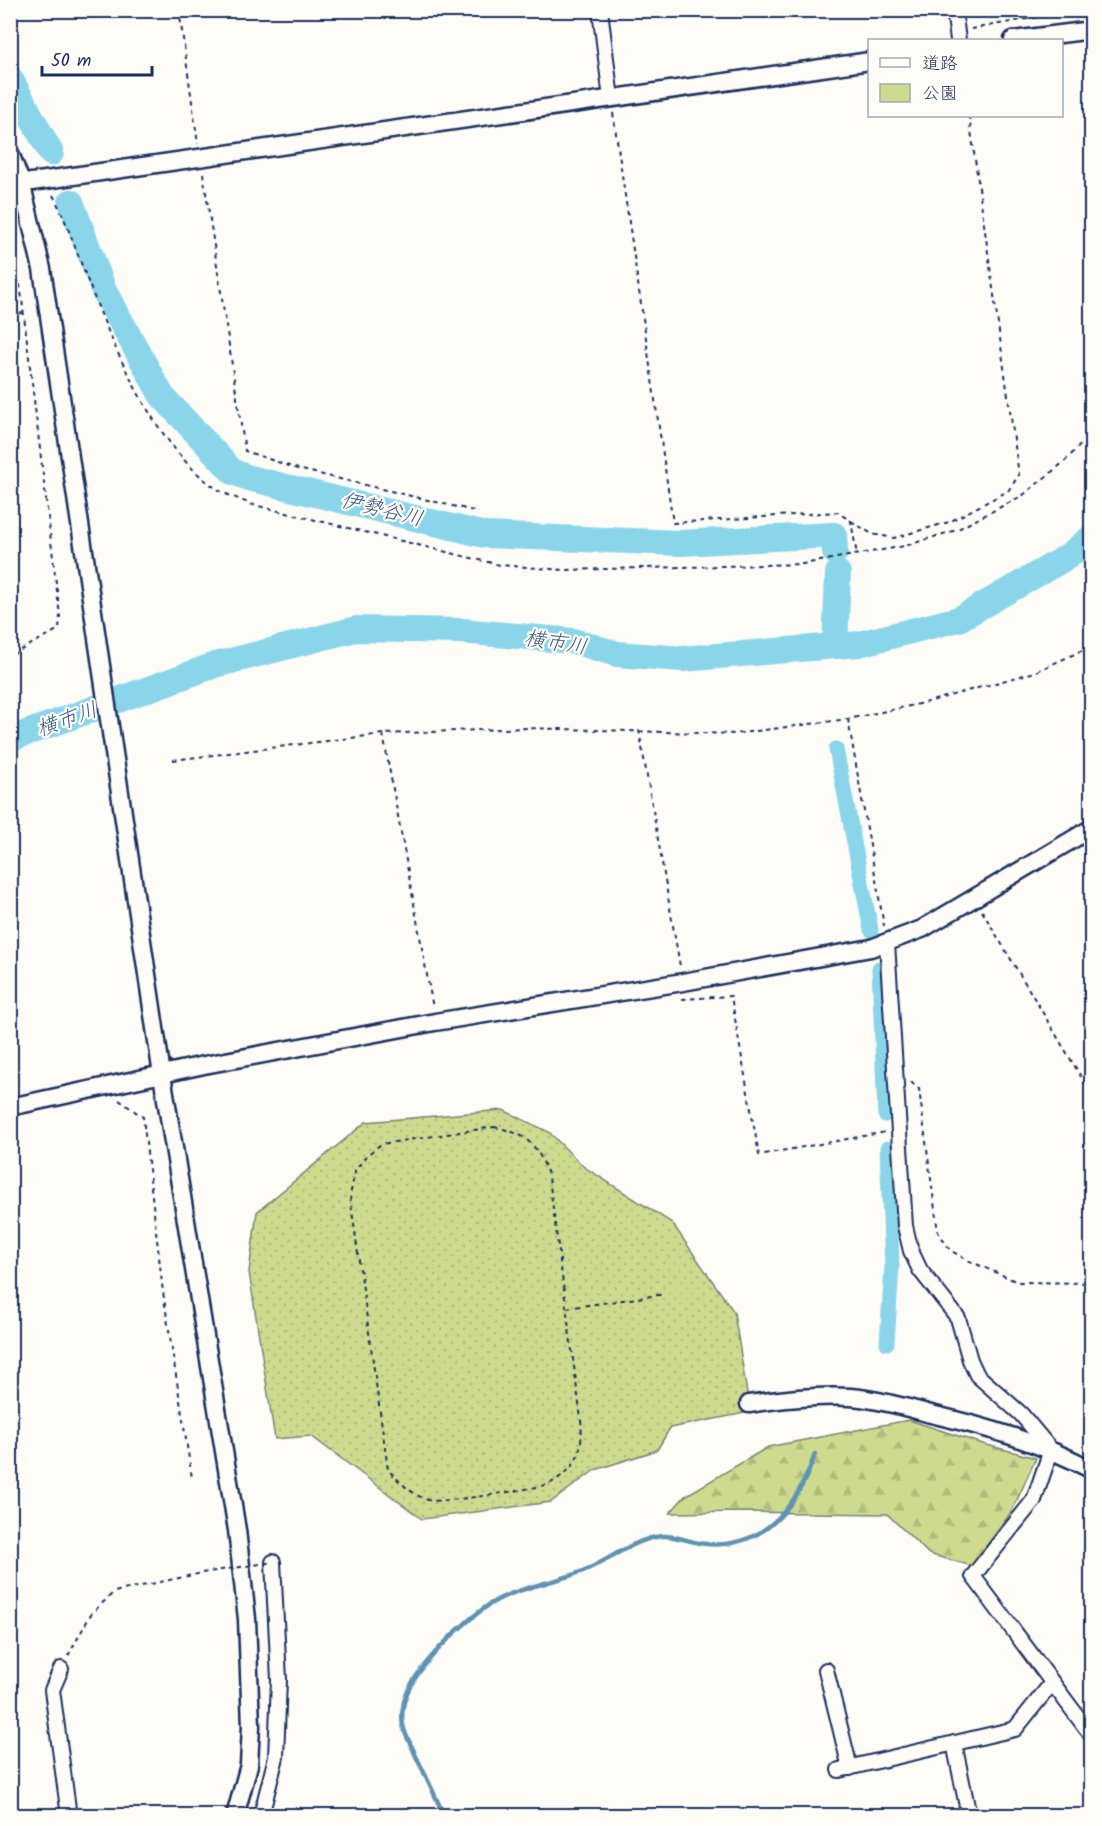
<svg xmlns="http://www.w3.org/2000/svg" width="1102" height="1826" viewBox="0 0 1102 1826" font-family="Kalam,'Klee One',sans-serif">
<defs>
<pattern id="green-dots" width="8" height="8" patternUnits="userSpaceOnUse" patternTransform="scale(1.5)"><rect width="8" height="8" fill="#cedb8e"/><path d="M2 2h.1M6 6h.1" fill="none" stroke="#b0bc7d" stroke-width="1.8" stroke-linecap="round"/></pattern>
<pattern id="forest-firs" width="22" height="20" patternUnits="userSpaceOnUse" patternTransform="scale(1.5)"><rect width="22" height="20" fill="#cedb8e"/><path d="M5 1l3.5 6h-7zM16 11l3.5 6h-7z" fill="#b0bc7d"/></pattern>
</defs>
<rect width="100%" height="100%" fill="#fdfcf7"/>
<filter id="ink" filterUnits="userSpaceOnUse"><feTurbulence type="fractalNoise" baseFrequency=".0167" numOctaves="2"/><feDisplacementMap in="SourceGraphic" scale="12" xChannelSelector="R" yChannelSelector="G"/><feConvolveMatrix kernelMatrix="1 2 1 2 8 2 1 2 1" color-interpolation-filters="sRGB"/></filter>
<g filter="url(#ink)">
<polygon fill="url(#green-dots)" stroke="#748576" stroke-width="1.5" points="503,1110 549,1132 584,1167 672,1223 734,1312 750,1412 670,1428 657,1450 595,1470 551,1502 422,1519 311,1436 275,1439 249,1272 257,1212 366,1122"/>
<polygon fill="url(#forest-firs)" stroke="#748576" stroke-width="1.5" points="909,1420 983,1444 1036,1458 1012,1511 972,1566 929,1554 887,1514 744,1512 670,1513 685,1496 768,1447"/>
<g fill="none" stroke-linecap="round" stroke-linejoin="round">
<path stroke="#5e93b2" stroke-width="4.5" d="M444,1816C435,1795 425,1774 415,1754C412,1746 406,1737 404,1729C402,1723 402,1713 403,1707C407,1673 468,1616 497,1600C520,1587 557,1582 583,1571C608,1561 634,1539 662,1536C676,1535 692,1543 706,1544C765,1549 798,1505 815,1454"/>
<g stroke="#8ad5ea" stroke-width="15">
<polyline points="836,749 871,930"/>
<polyline points="879,968 885,1115"/>
<polyline points="887,1148 892,1266 887,1343"/>
</g>
<g stroke="#8ad5ea" stroke-width="26">
<polyline points="10,78 51,153"/>
<polyline points="71,202 104,291 162,396 233,472 249,478 485,535 680,543 834,535 835,552"/>
<polyline points="835,646 838,573"/>
<polyline points="10,739 215,665 356,629 461,631 573,641 617,654 682,659 859,644 959,619 1067,557 1092,537"/>
</g>
<defs>
<g id="minor">
<polyline points="600,10 611,99"/>
<polyline points="954,10 958,40"/>
<polyline points="887,943 905,1226 911,1251 920,1270 958,1318 970,1360 977,1375 1021,1414 1051,1450 1034,1500 973,1576 1092,1736"/>
<polyline points="61,1669 52,1690 69,1816"/>
<polyline points="826,1670 850,1768"/>
<polyline points="954,1743 969,1816"/>
<polyline points="839,1770 1015,1729 1052,1683"/>
<polyline points="261,1816 276,1757 279,1680 273,1562"/>
</g>
<g id="tertiary">
<polyline points="1013,40 1092,30"/>
<polyline points="10,153 21,182 42,269 162,1075 237,1530 247,1619 251,1726 249,1765 235,1816"/>
<polyline points="11,185 870,61"/>
<polyline points="10,1107 204,1065 435,1022 683,982 871,948 922,929 1092,828"/>
<path d="M749,1404C782,1399 816,1395 850,1397C877,1399 905,1407 931,1414C986,1427 1042,1443 1092,1470"/>
</g>
</defs>
<use href="#minor" stroke="#1b2f5e" stroke-width="18"/>
<use href="#tertiary" stroke="#1b2f5e" stroke-width="21"/>
<g stroke="#1b2f5e" stroke-width="2" stroke-dasharray="4.5 4.5" stroke-linecap="butt">
<polyline points="179,10 198,144"/>
<polyline points="971,29 1078,10"/>
<polyline points="613,113 673,523 837,512 851,521 857,555"/>
<polyline points="203,173 245,451 298,469 478,512"/>
<path d="M53,195C68,224 77,254 89,284C115,351 156,448 217,489C226,495 240,499 250,504L500,565L564,570L803,564L905,546L956,530L1022,496L1064,462L1092,433"/>
<polyline points="10,240 21,291 60,616 59,629 10,656"/>
<polyline points="10,315 23,313"/>
<polyline points="851,521 872,534 894,538 949,522 1008,491 1019,475 969,116"/>
<polyline points="848,719 884,926"/>
<polyline points="639,730 680,966"/>
<polyline points="383,734 433,1008"/>
<polyline points="173,760 383,734 526,728 734,734 848,719 924,703 1035,672 1092,646"/>
<polyline points="982,911 1092,1095"/>
<polyline points="682,999 731,996 759,1155 886,1132"/>
<polyline points="911,1082 919,1089 938,1232 950,1250 967,1260 1018,1282 1092,1283"/>
<polyline points="119,1100 143,1117 163,1292 192,1478"/>
<path d="M494,1127C527,1133 539,1146 549,1178L579,1404C582,1425 585,1448 572,1466C567,1473 554,1482 546,1485C530,1489 441,1504 428,1500C411,1494 401,1483 388,1470L350,1196L355,1171L366,1156L381,1144Z"/>
<polyline points="567,1308 665,1294"/>
<polyline points="68,1656 91,1614 114,1592 202,1573"/>
</g>
<use href="#minor" stroke="#fdfcf7" stroke-width="14"/>
<use href="#tertiary" stroke="#fdfcf7" stroke-width="16"/>
<polyline stroke="#1b2f5e" stroke-width="2" stroke-dasharray="4.5 4.5" stroke-linecap="butt" points="202,1573 273,1562"/>
</g>
</g>
<g text-anchor="middle" stroke-width="4.5" stroke-linejoin="round" paint-order="stroke">
<g font-size="21" font-style="italic" fill="#375881" stroke="#fdfcf7">
<text transform="translate(382 509) rotate(14)" y="7">伊勢谷川</text>
<text transform="translate(556 642) rotate(9)" y="7">横市川</text>
<text transform="translate(67 719) rotate(-20)" y="7">横市川</text>
</g>
</g>
<rect width="1102" height="1826" fill="none" stroke="#fdfcf7" stroke-width="36"/>
<rect x="18" y="18" width="1066" height="1790" fill="none" stroke="#1b2f5e" stroke-width="2" filter="url(#ink)"/>
<rect x="868" y="39" width="195" height="78" fill="#fdfcf7" stroke="#a3aaba" stroke-width="1.5"/>
<rect x="880" y="58" width="30" height="9" fill="#fdfcf7" stroke="#a3aaba" stroke-width="1.5"/>
<text x="922" y="69" font-size="18" fill="#1b2f5e">道路</text>
<rect x="880" y="84" width="30" height="18" fill="#cedb8e" stroke="#a3aaba" stroke-width="1.5"/>
<text x="922" y="99" font-size="18" fill="#1b2f5e">公園</text>
<path d="M42 66v9h110v-9" fill="none" stroke="#1b2f5e" stroke-width="3"/>
<text x="51" y="66" font-size="18" fill="#1b2f5e" stroke="#fdfcf7" stroke-width="4.5" paint-order="stroke">50 m</text>
</svg>
